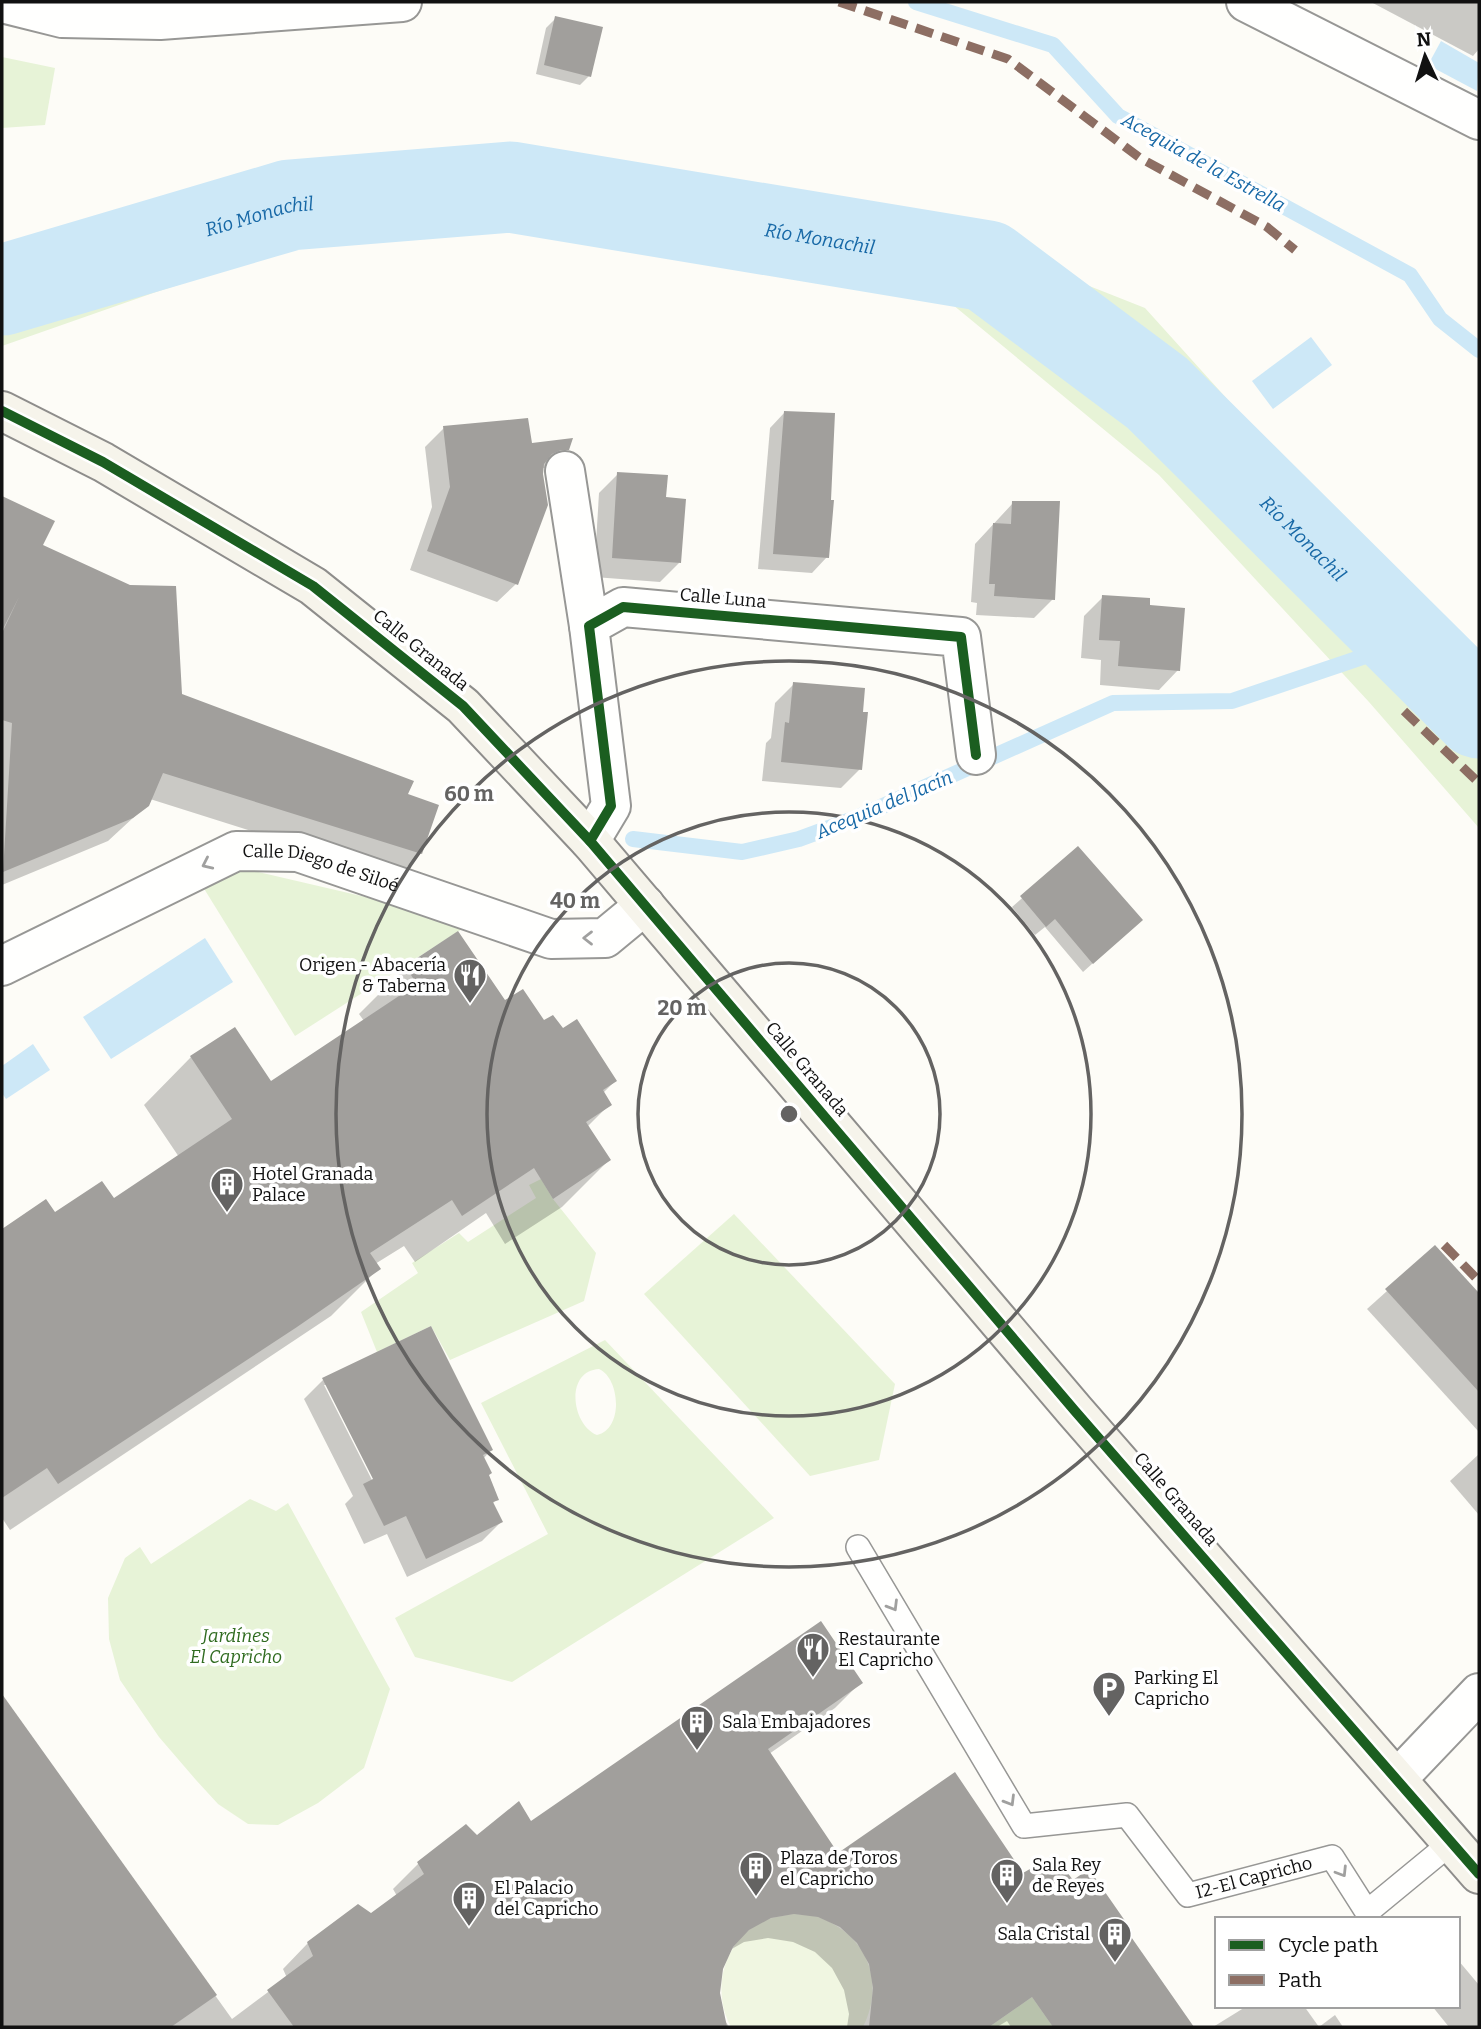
<svg xmlns="http://www.w3.org/2000/svg" width="1481" height="2029" viewBox="0 0 1481 2029" font-family="Bitter,serif">
<rect width="100%" height="100%" fill="#fdfcf7"/>
<g fill="#e7f3d7" fill-rule="evenodd">
<polygon points="2,57 55,68 45,125 2,128"/>
<polygon points="518,161 894,209 1145,308 1368,555 1479,650 1479,828 1369,702 1159,475 947,300 821,257 656,231 477,229 295,248 156,292 2,346 2,250 311,180"/>
<polygon points="241,868 473,922 295,1036 203,887"/>
<polygon points="541,1179 553,1199 596,1253 584,1301 450,1360 431,1326 377,1352 361,1312 418,1273 412,1263 459,1233 468,1242 536,1198 529,1185"/>
<polygon points="734,1214 895,1384 879,1460 810,1476 644,1294"/>
<path d="M605,1340L774,1518L512,1682L415,1657L395,1618L548,1534L481,1403ZM599,1369C620,1378 624,1429 597,1435C571,1424 565,1371 599,1369Z"/>
<polygon points="250,1499 276,1511 288,1503 390,1689 364,1768 318,1803 278,1825 248,1824 218,1804 196,1780 159,1737 120,1680 109,1639 108,1598 125,1558 140,1547 151,1564"/>
<polygon points="1032,1997 1053,2027 989,2027"/>
</g>
<path fill="#f0f6e1" d="M794,1914C803,1915 813,1915 821,1918C868,1937 885,1983 863,2027H731C709,1987 726,1932 772,1918C779,1916 787,1915 794,1914Z"/>
<g fill="#cde8f7">
<polygon points="1441,41 1479,63 1477,91 1428,65"/>
<polygon points="1311,337 1332,365 1273,409 1252,381"/>
<polygon points="205,938 233,982 111,1059 83,1017"/>
<polygon points="33,1044 50,1070 6,1099 2,1093 2,1066"/>
</g>
<g fill="#0003" fill-rule="evenodd">
<polygon points="1371,2 1479,2 1479,49 1473,56"/>
<polygon points="556,18 589,76 580,85 536,74 546,28"/>
<polygon points="785,412 827,557 812,573 758,569 770,428"/>
<polygon points="444,428 567,449 548,468 542,468 516,584 497,602 410,570 432,507 425,447"/>
<polygon points="618,474 664,499 679,563 660,582 594,577 599,493"/>
<polygon points="2,498 52,522 41,546 181,695 406,795 421,853 397,877 150,799 147,805 108,841 2,885"/>
<polygon points="1013,503 1053,599 1034,618 976,615 977,603 971,602 975,544"/>
<polygon points="1103,597 1148,607 1178,670 1159,690 1100,685 1101,660 1081,658 1084,616"/>
<polygon points="794,684 860,769 841,788 762,781 766,743 771,738 775,703"/>
<polygon points="1078,849 1131,929 1083,972 1045,927 1035,935 1012,907"/>
<polygon points="406,967 505,1003 562,1031 615,1081 603,1093 610,1104 587,1127 609,1160 562,1207 505,1244 486,1213 415,1262 404,1246 375,1264 378,1269 331,1316 10,1530 2,1518 2,1231 46,1201 55,1214 114,1201 179,1157 144,1105 191,1057 270,1083 364,1021 359,1014"/>
<polygon points="1435,1248 1479,1296 1479,1432 1367,1309"/>
<path d="M323,1380L491,1450L483,1459L497,1499L492,1504L501,1522L482,1541L407,1577L387,1534L364,1544L345,1504L353,1496L304,1399ZM324,1385H328L379,1486L376,1488Z"/>
<polygon points="1479,1454 1479,1515 1450,1481"/>
<polygon points="860,1683 835,1708 769,1754 837,1856 1073,1882 1125,1931 1192,2027 1011,2027 1007,2021 997,2027 847,2027 849,2014 844,1990 832,1968 815,1952 793,1942 768,1938 744,1942 730,1950 721,1969 718,1993 723,2017 729,2027 2,2027 2,1697 232,2019 287,1978 283,1969 308,1943 371,1915 397,1896 393,1889 419,1863 477,1838 531,1824"/>
<polygon points="1458,1960 1479,1985 1479,2027 1449,2027 1432,2006 1458,2006"/>
<polygon points="1247,2006 1304,2006 1319,2027 1213,2027"/>
<polygon points="1335,2015 1343,2027 1319,2027"/>
</g>
<g fill="none" stroke-linecap="round" stroke-linejoin="round">
<g stroke="#cde8f7" stroke-width="16">
<polyline points="916,2 1053,45 1118,116 1410,275 1440,319 1479,350"/>
<polyline points="633,839 742,852 799,839 856,818 1113,703 1232,701 1407,642"/>
</g>
<path stroke="#cde8f7" stroke-width="91" id="s1" d="M2,290L290,205L510,187L987,266L1157,393L1479,713"/>
</g>
<g fill="#a19f9c">
<polygon points="555,16 603,27 591,77 544,65"/>
<polygon points="784,411 835,413 831,500 834,500 829,558 773,554"/>
<polygon points="528,418 532,443 573,438 569,450 561,450 552,454 544,464 543,474 548,505 518,585 427,551 450,487 443,426"/>
<polygon points="617,472 668,475 666,497 686,499 681,563 612,558"/>
<polygon points="2,496 55,521 43,545 130,585 176,586 182,694 414,781 408,794 439,805 422,854 163,773 149,806 133,818 3,872 12,723 2,720 2,633 19,597 2,631"/>
<polygon points="1012,501 1060,501 1055,600 994,596 995,584 989,584 993,523 1011,524"/>
<polygon points="1102,595 1150,598 1150,605 1185,608 1180,671 1118,666 1120,641 1099,640"/>
<polygon points="793,682 865,688 863,712 868,712 862,770 781,762 785,722 789,723"/>
<polygon points="1078,846 1143,920 1093,964 1055,919 1046,927 1020,896"/>
<polygon points="458,931 505,1000 523,989 544,1020 553,1015 563,1028 577,1019 617,1081 603,1090 612,1105 586,1122 611,1160 553,1199 534,1168 462,1216 452,1200 370,1253 381,1269 297,1327 58,1484 47,1468 2,1498 2,1229 46,1199 55,1212 102,1181 114,1198 232,1119 190,1056 235,1027 271,1081 417,984 405,966"/>
<polygon points="1435,1245 1479,1293 1479,1392 1385,1289"/>
<polygon points="431,1326 493,1450 483,1455 492,1473 489,1475 499,1500 493,1502 503,1522 426,1559 406,1516 384,1526 363,1484 373,1479 322,1378"/>
<polygon points="821,1621 863,1683 768,1749 838,1853 955,1772 1023,1873 1054,1855 1073,1880 1089,1869 1130,1928 1127,1931 1194,2027 1053,2027 1032,1997 989,2027 869,2027 873,1988 869,1964 857,1943 840,1927 818,1917 794,1914 771,1918 749,1930 733,1947 723,1969 720,1993 727,2027 294,2027 267,1990 313,1956 307,1942 358,1904 371,1913 424,1874 417,1862 466,1824 477,1835 519,1801 531,1821"/>
<polygon points="2,1694 217,1995 171,2027 2,2027"/>
</g>
<g fill="none" stroke-linecap="round" stroke-linejoin="round">
<defs>
<g id="lane">
<path id="s2" d="M858,1547L1024,1826L1127,1815L1188,1895L1332,1857L1367,1912L1452,1842"/>
</g>
<g id="street">
<polyline points="1246,2 1479,120"/>
<polyline points="2,3 62,18 160,20 402,2"/>
<polyline points="565,471 589,626"/>
<polyline points="590,841 611,806 589,626 623,607 961,637 976,755"/>
<path id="s3" d="M2,966L236,851L298,852L551,939L605,938L645,905"/>
<polyline points="1397,1779 1479,1693"/>
</g>
<polyline id="secondary" points="2,411 103,462 313,586 463,706 590,841 1075,1411 1479,1874"/>
</defs>
<use href="#lane" stroke="#979795" stroke-width="26"/>
<use href="#street" stroke="#979795" stroke-width="42"/>
<use href="#secondary" stroke="#8e8d8b" stroke-width="42"/>
<use href="#lane" stroke="#fffffe" stroke-width="23"/>
<use href="#street" stroke="#fffffe" stroke-width="38"/>
<use href="#secondary" stroke="#f6f4eb" stroke-width="38"/>
<g stroke="#8d6e63" stroke-width="9" stroke-dasharray="18 9" stroke-linecap="butt">
<polyline points="839,2 1008,59 1140,158 1267,227 1295,250"/>
<polyline points="1404,711 1479,783"/>
<polyline points="1444,1245 1479,1281"/>
</g>
<defs>
<g id="cycleway">
<polyline points="2,411 103,462 313,586 463,706 590,841 1075,1411 1479,1874"/>
<polyline points="590,841 611,806 589,626 623,607 961,637 976,755"/>
</g>
</defs>
<use href="#cycleway" stroke="#fff" stroke-width="15"/>
<use href="#cycleway" stroke="#1b5e20" stroke-width="10"/>
</g>
<defs><path id="oneway-chevron" d="M-2-3.5L2.5 0L-2 3.5" fill="none" stroke-width="1.6" stroke-linecap="round" stroke-linejoin="round" transform="scale(1.75)"/></defs>
<g stroke="#a0a09f">
<use href="#oneway-chevron" transform="translate(207 864) rotate(155)"/>
<use href="#oneway-chevron" transform="translate(588 938) rotate(180)"/>
<use href="#oneway-chevron" transform="translate(893 1606) rotate(59)"/>
<use href="#oneway-chevron" transform="translate(1010 1801) rotate(59)"/>
<use href="#oneway-chevron" transform="translate(1342 1872) rotate(58)"/>
</g>
<g fill="none" stroke="#646362" stroke-width="3.5">
<circle cx="789" cy="1114" r="151"/>
<circle cx="789" cy="1114" r="302"/>
<circle cx="789" cy="1114" r="453"/>
</g>
<defs>
<symbol id="restaurant-pin" viewBox="-11 -11 22 30"><path d="M0 17L-7.5 6A9.5 9.5 0 1 1 7.5 6Z" fill="#646362" stroke="#fff"/><path d="M-5-6h1v4h1v-4h1v4h1v-4h1v5L-1.5 .5V6h-2V.5L-5-1ZM5-6V6H3V1.5H1.5Q1.5-4 5-6Z" fill="#fff"/></symbol>
<symbol id="building-pin" viewBox="-11 -11 22 30"><path d="M0 17L-7.5 6A9.5 9.5 0 1 1 7.5 6Z" fill="#646362" stroke="#fff"/><path d="M-4-6H4V6H1V3H-1V6H-4ZM-2.5-4.3h1.7v1.8h-1.7ZM.8-4.3h1.7v1.8H.8ZM-2.5-1h1.7V.8h-1.7ZM.8-1h1.7V.8H.8Z" fill="#fff"/></symbol>
<symbol id="parking-pin" viewBox="-11 -11 22 30"><path d="M0 17L-7.5 6A9.5 9.5 0 1 1 7.5 6Z" fill="#646362" stroke="#fff"/><path d="M-3.5-5.5H1a3.5 3.5 0 0 1 0 7H-1V5.5H-3.5ZM-1-3.4V-.6H.8a1.4 1.4 0 0 0 0-2.8Z" fill="#fff"/></symbol>
</defs>
<g fill-rule="evenodd">
<use href="#restaurant-pin" x="451" y="956" width="38" height="52"/>
<use href="#building-pin" x="208" y="1165" width="38" height="52"/>
<use href="#restaurant-pin" x="794" y="1630" width="38" height="52"/>
<use href="#parking-pin" x="1090" y="1669" width="38" height="52"/>
<use href="#building-pin" x="678" y="1703" width="38" height="52"/>
<use href="#building-pin" x="737" y="1849" width="38" height="52"/>
<use href="#building-pin" x="988" y="1856" width="38" height="52"/>
<use href="#building-pin" x="450" y="1879" width="38" height="52"/>
<use href="#building-pin" x="1096" y="1915" width="38" height="52"/>
</g>
<g text-anchor="middle" stroke-width="7" stroke-linejoin="round" paint-order="stroke">
<g font-size="18" fill="#111" stroke="#fff">
<text transform="translate(723 598) rotate(5)" y="6">Calle Luna</text>
<text transform="translate(421 650) rotate(39)" y="6">Calle Granada</text>
<text dy="6" stroke="none"><textPath href="#s3" startOffset="348">Calle Diego de Siloé</textPath></text>
<text transform="translate(807 1069) rotate(50)" y="6">Calle Granada</text>
<text transform="translate(1176 1499) rotate(49)" y="6">Calle Granada</text>
<text dy="6" stroke="none"><textPath href="#s2" startOffset="597">I2-El Capricho</textPath></text>
</g>
<g font-size="18" fill="#111" stroke="#fff" text-anchor="start">
<text x="446" y="971" text-anchor="end">Origen - Abacería<tspan x="446" dy="21">&amp; Taberna</tspan></text>
<text x="252" y="1180">Hotel Granada<tspan x="252" dy="21">Palace</tspan></text>
<text x="838" y="1645">Restaurante<tspan x="838" dy="21">El Capricho</tspan></text>
<text x="1134" y="1684">Parking El<tspan x="1134" dy="21">Capricho</tspan></text>
<text x="722" y="1728">Sala Embajadores</text>
<text x="780" y="1864">Plaza de Toros<tspan x="780" dy="21">el Capricho</tspan></text>
<text x="1032" y="1871">Sala Rey<tspan x="1032" dy="21">de Reyes</tspan></text>
<text x="494" y="1894">El Palacio<tspan x="494" dy="21">del Capricho</tspan></text>
<text x="1090" y="1940" text-anchor="end">Sala Cristal</text>
</g>
<g font-size="18" font-style="italic" fill="#2f6b1f" stroke="#fff">
<text x="236" y="1642">Jardínes<tspan x="236" dy="21">El Capricho</tspan></text>
</g>
<g font-size="19" font-style="italic" fill="#1768a6" stroke="#fff">
<text transform="translate(1204 162) rotate(29)" y="7">Acequia de la Estrella</text>
<text dy="7" stroke="none"><textPath href="#s1" startOffset="268">Río Monachil</textPath></text>
<text dy="7" stroke="none"><textPath href="#s1" startOffset="835">Río Monachil</textPath></text>
<text dy="7" stroke="none"><textPath href="#s1" startOffset="1423">Río Monachil</textPath></text>
<text transform="translate(884 804) rotate(-23)" y="7">Acequia del Jacín</text>
</g>
</g>
<circle cx="789" cy="1114" r="10" fill="#646362" stroke="#fff" stroke-width="3.5"/>
<g font-size="21" text-anchor="middle" font-weight="bold" fill="#646362" stroke="#fff" stroke-width="7" stroke-linejoin="round" paint-order="stroke">
<text x="469" y="801">60 m</text>
<text x="575" y="908">40 m</text>
<text x="682" y="1015">20 m</text>
</g>
<rect width="1481" height="2029" fill="none" stroke="#111111" stroke-width="7"/>
<rect x="1215" y="1917" width="245" height="91" fill="#ffffff" stroke="#a0a0a0" stroke-width="2"/>
<rect x="1229" y="1940" width="35" height="10" fill="#1b5e20" stroke="#a0a0a0" stroke-width="2"/>
<text x="1278" y="1952" font-size="21" fill="#111111">Cycle path</text>
<rect x="1229" y="1975" width="35" height="10" fill="#8d6e63" stroke="#a0a0a0" stroke-width="2"/>
<text x="1278" y="1987" font-size="21" fill="#111111">Path</text>
<g transform="translate(1425 56) rotate(356)" stroke="#ffffff" stroke-width="5" paint-order="stroke">
<path d="M0-5L12 26L0 18L-12 26Z" fill="#111111"/>
<text y="-10" font-size="19" font-weight="bold" text-anchor="middle" fill="#111111">N</text>
</g>
</svg>
